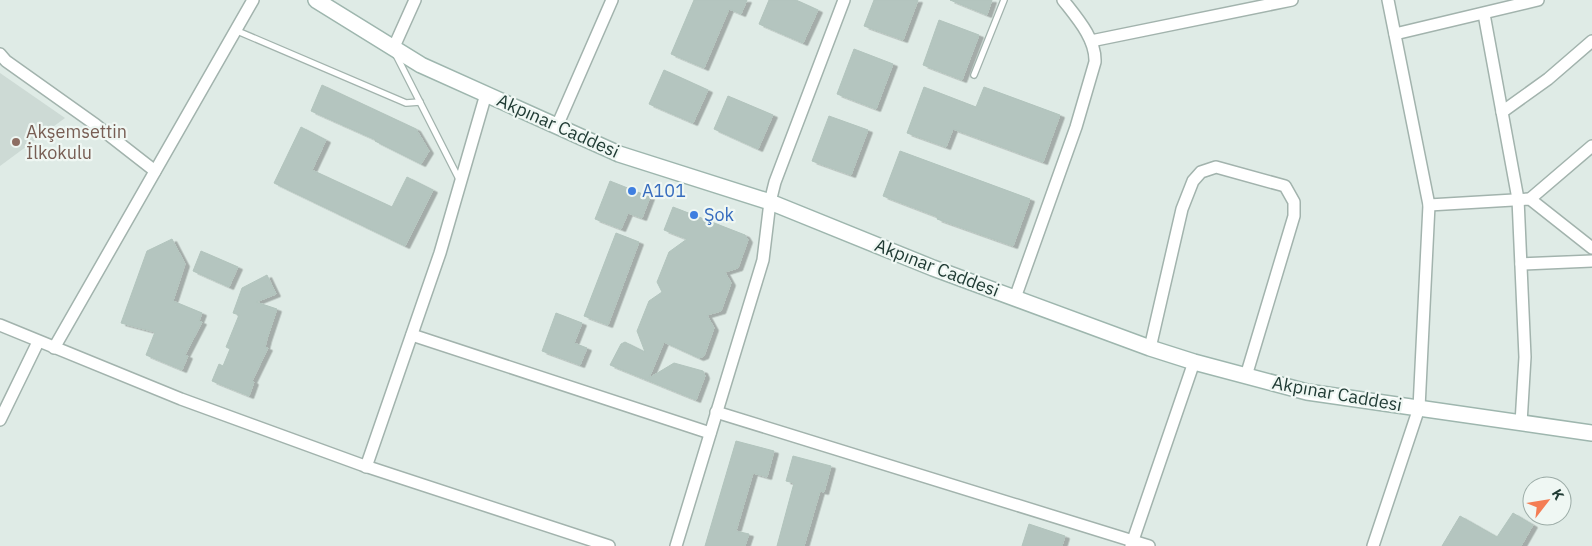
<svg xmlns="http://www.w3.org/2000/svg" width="1592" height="546" viewBox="0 0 1592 546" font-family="'IBM Plex Sans',sans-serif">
<defs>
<filter id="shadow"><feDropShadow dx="4.5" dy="2.5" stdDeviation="0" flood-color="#0004"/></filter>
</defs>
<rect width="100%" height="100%" fill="#dfebe6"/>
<polygon fill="#cddad5" points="0,73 65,118 0,166"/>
<g fill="#b4c5bf" stroke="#b2c4bd" filter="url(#shadow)">
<polygon points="694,0 747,0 741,14 729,9 704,68 671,54"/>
<polygon points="769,0 796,0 818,10 803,43 759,24"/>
<polygon points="874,0 918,0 903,40 864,26"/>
<polygon points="950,0 992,0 987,15"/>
<polygon points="939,20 979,35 962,80 923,65"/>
<polygon points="854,49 893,64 876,109 837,94"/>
<polygon points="664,70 708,90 693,123 649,104"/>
<polygon points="322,85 416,129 429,151 421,164 375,141 376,140 311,111"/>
<polygon points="924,87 976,107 984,87 1060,115 1043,162 953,129 946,147 907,133"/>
<polygon points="728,96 773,115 758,149 714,129"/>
<polygon points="829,116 868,130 851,175 812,161"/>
<polygon points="301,127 326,140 312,170 392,207 407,177 433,190 405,246 274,183"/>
<polygon points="900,151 1030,199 1013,246 937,219 938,217 883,196"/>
<polygon points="610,181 650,197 642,218 628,213 621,229 595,219"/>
<polygon points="673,207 745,235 748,240 738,268 725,272 731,283 721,311 707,315 714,328 704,356 699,358 664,342 649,378 674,363 703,371 705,376 696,400 610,365 621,344 625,342 645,352 637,331 649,301 662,292 657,282 669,252 687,239 664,230"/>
<polygon points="616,233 639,242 608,325 584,316"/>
<polygon points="172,239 185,264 173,301 202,313 199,321 202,322 185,355 188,356 182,370 146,355 155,332 121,323 147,251"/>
<polygon points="201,251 238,267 229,287 193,271"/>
<polygon points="267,275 276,294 256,302 277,309 267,339 265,347 268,348 252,381 254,382 249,396 212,381 219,364 223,366 230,349 226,347 239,315 233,313 242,288"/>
<polygon points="556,313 582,323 574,343 587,348 580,365 542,351"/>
<polygon points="736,441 774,451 767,477 753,473 736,531 749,534 745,546 705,546"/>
<polygon points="793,456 831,466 824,492 820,491 804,546 777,546 794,483 786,481"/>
<polygon points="1513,513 1533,525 1521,546 1442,546 1460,516 1497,537"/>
<polygon points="1029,524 1065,536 1062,546 1022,546"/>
</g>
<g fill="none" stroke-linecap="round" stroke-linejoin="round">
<defs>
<g id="lane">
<polyline points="235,30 406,103 420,102"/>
<polyline points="395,53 460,181"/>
<polyline points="974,75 1004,0"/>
</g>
<g id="street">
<polyline points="1484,14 1518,199 1525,357 1521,423"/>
<polyline points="1395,34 1538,0"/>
<polyline points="1091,41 1292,0"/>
<polyline points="393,49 415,0"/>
<polyline points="0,54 6,61 96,125 155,171"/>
<polyline points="1502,112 1548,79 1592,41"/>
<polyline points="557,126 612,0"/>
<polyline points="1530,199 1592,146"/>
<polyline points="1429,205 1530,199 1592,248"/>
<polyline points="1521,264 1592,261"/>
<path d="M1015,298L1076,127L1095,62C1096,39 1077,18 1063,0"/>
<polyline points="0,325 181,399 362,465 609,546"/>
<polyline points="412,335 710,433"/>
<polyline points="54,348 253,0"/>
<polyline points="1150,348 1182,209 1193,181 1201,172 1216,167 1285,186 1294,202 1294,216 1246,376"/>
<polyline points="716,412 1149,546"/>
<polyline points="0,420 38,342"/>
<polyline points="366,467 440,253 486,94"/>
<polyline points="676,546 763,260 770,202 775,182 844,0"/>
<polyline points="1131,546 1194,362"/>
<polyline points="1373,546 1419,408 1429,205 1388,0"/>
</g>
<polyline id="secondary" points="316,0 421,65 619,154 770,202 933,268 1150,348 1194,362 1307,392 1592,433"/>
</defs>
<use href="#lane" stroke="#a2b3ad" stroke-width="8"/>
<use href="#street" stroke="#a2b3ad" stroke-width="14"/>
<use href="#secondary" stroke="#9eb6ae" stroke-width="18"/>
<use href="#lane" stroke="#fff" stroke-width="5.5"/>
<use href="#street" stroke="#fff" stroke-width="11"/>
<use href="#secondary" stroke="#fff" stroke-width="15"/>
</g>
<circle fill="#8d6e63" stroke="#eff7f3" stroke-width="2" cx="16" cy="142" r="5"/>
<g fill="#3f7fe0" stroke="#eff7f3" stroke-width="2">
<circle cx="632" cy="191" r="5"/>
<circle cx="694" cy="215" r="5"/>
</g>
<g text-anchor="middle" stroke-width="4.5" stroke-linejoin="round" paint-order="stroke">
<g font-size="18" fill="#203b34" stroke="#eff7f3">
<text transform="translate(558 126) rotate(24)" y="6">Akpınar Caddesi</text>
<text transform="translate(937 268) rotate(21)" y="6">Akpınar Caddesi</text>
<text transform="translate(1337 394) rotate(10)" y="6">Akpınar Caddesi</text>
</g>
<g font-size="18" fill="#785e54" stroke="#eff7f3" text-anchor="start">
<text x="26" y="138">Akşemsettin<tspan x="26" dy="21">İlkokulu</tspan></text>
</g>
<g font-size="18" fill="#366cbe" stroke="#eff7f3" text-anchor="start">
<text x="642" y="197">A101</text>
<text x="704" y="221">Şok</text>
</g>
</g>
<g transform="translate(1547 501) rotate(59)"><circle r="24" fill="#eff7f3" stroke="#9caca7"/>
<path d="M0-4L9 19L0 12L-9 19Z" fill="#f47d54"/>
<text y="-8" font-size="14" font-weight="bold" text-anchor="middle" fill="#203b34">K</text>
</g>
</svg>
